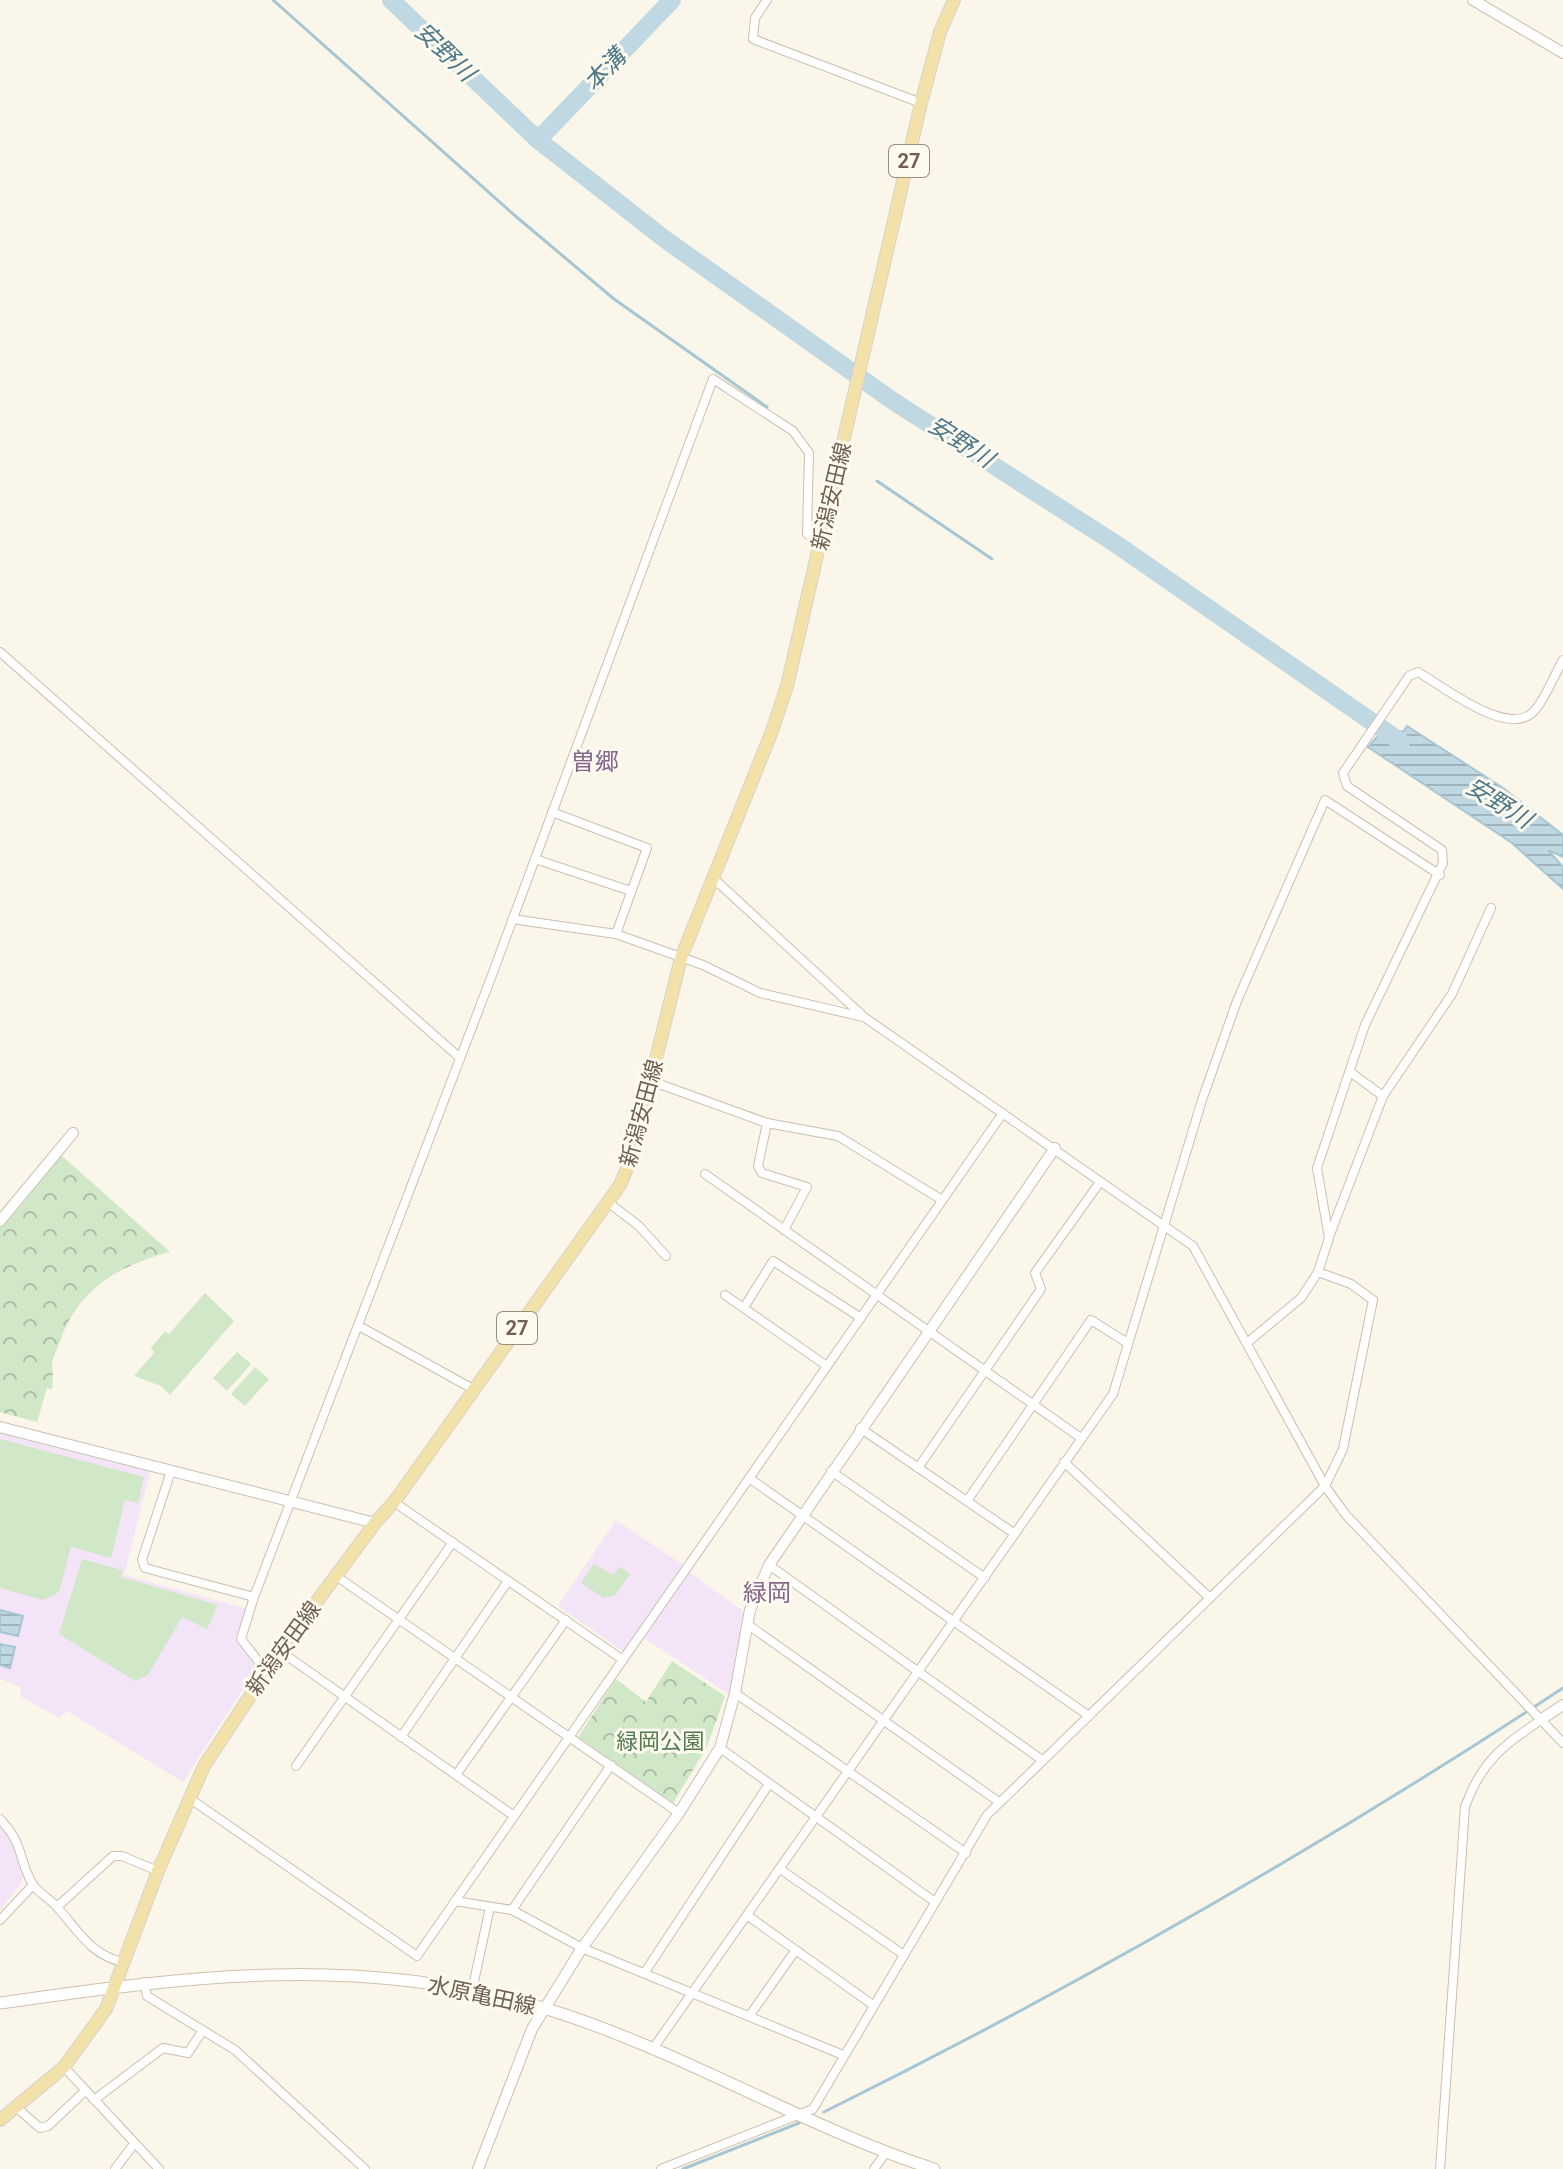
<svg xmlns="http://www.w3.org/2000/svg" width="1563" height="2169" viewBox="0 0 1563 2169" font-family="Roboto,'Noto Sans JP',sans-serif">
<defs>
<pattern id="park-crowns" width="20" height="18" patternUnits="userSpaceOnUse" patternTransform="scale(2)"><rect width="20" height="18" fill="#d0e7c8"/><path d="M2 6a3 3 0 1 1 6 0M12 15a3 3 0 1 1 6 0" fill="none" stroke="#adbfa5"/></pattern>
<pattern id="water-rules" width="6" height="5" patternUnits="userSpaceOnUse" patternTransform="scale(2)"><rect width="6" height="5" fill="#bfd8e2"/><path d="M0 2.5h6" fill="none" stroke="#a0b3ba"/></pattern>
</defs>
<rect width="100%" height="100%" fill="#faf6e9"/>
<g fill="#f3e5f7">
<polygon points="0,1430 151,1469 124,1575 248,1609 235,1638 258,1666 183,1782 67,1711 59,1718 20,1696 21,1687 0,1679"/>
<polygon points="616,1520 683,1565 624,1652 558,1606"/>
<polygon points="689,1572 747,1614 730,1695 644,1638"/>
<polygon points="0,1822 17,1841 25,1867 21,1884 0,1910"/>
</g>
<g fill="url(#park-crowns)">
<path d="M61,1155L170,1252C118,1266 79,1288 60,1341C58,1348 52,1358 52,1365C53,1373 53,1380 52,1389L47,1388L37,1422L0,1412V1226Z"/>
<polygon points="672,1661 725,1696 707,1747 673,1803 578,1737 616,1679 646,1702"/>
</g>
<g fill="#d0e7c8">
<polygon points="205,1293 234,1321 170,1395 161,1386 134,1376 154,1353 151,1348 165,1331 169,1334"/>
<polygon points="237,1352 251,1364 227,1391 213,1378"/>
<polygon points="255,1367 269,1379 245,1406 231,1394"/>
<polygon points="0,1439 144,1477 138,1503 125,1500 111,1558 71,1547 59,1592 43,1600 0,1588"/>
<polygon points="82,1559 122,1570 121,1577 218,1605 207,1629 182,1617 148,1675 135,1681 59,1634"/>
<polygon points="594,1564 613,1575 620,1567 630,1574 615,1595 604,1598 581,1583"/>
</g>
<g fill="url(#water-rules)" stroke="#a6c6d3" stroke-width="2">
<path d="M1407,726L1503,788L1563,835V857L1548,850L1563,867V889L1512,843L1368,747C1380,733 1384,725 1403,732Z"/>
<polygon points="0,1610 23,1616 18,1636 0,1632"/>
<polygon points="0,1644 15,1647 10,1668 0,1665"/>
</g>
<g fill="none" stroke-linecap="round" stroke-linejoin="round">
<g stroke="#a6c6d3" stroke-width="3">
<polyline points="273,0 513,214 614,299 767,407"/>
<polyline points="877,481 992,559"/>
<path d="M824,2112C1078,1986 1326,1844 1563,1688"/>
<polyline points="683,2169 799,2123"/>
</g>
<g stroke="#bfd8e2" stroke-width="18">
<polyline points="391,0 538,140 666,240 893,401 1116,544 1401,742"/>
<polyline points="538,140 672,0"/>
</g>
<defs>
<g id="minor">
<polyline points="767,0 755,18 753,39 921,103"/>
<polyline points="0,652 460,1058"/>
<polyline points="552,812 647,848 616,934"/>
<polyline points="535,859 631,891"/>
<polyline points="712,877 864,1017 1193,1246 1325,1486 1346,1515 1563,1743"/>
<polyline points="512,919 616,934 703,965 760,993 863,1017"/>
<polyline points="1350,1072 1383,1096"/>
<polyline points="651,1081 767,1123 838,1136 942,1200"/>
<polyline points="767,1123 758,1166 762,1173 807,1187 784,1230"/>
<polyline points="705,1174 1081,1438"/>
<polyline points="609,1203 639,1226 666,1256"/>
<polyline points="1329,1237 1383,1096 1452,994 1491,908"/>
<polyline points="725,1295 827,1366"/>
<polyline points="745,1306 773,1261 861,1318"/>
<polyline points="359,1326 473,1389"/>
<path d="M1248,1342L1301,1298L1318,1272L1329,1238L1317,1168L1365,1025L1443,863L1442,850L1347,786L1343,773L1409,676L1418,672C1444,687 1510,740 1535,710C1547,696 1554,675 1563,660"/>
<polyline points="860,1428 1015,1534"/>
<polyline points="1064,1462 1210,1598"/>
<polyline points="918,1468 1041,1289 1035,1273 1100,1182"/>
<polyline points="171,1471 142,1560 145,1568 254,1597"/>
<polyline points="831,1471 985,1578"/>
<polyline points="749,1478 1089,1716"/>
<polyline points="967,1501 1091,1320 1126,1342"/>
<polyline points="394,1502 623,1660"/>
<polyline points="769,1565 1042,1760"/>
<polyline points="336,1576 679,1813"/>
<polyline points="747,1624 999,1802"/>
<polyline points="280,1651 514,1816"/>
<polyline points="266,1671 241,1639 254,1597 492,975 713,379 793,431 809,453 807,534 820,542"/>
<polyline points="735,1693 966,1853"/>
<polyline points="401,1737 508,1581"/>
<polyline points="720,1748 935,1902"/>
<polyline points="296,1766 453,1542"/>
<polyline points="456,1775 566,1620"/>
<polyline points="189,1798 417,1956 1003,1113"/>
<path d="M0,1819C26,1846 18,1863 34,1886C40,1894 50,1899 57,1907C78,1930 90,1955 123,1962"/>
<polyline points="780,1869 904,1955"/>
<polyline points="455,1901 512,1910 582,1948 843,2055"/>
<polyline points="57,1907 113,1856 122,1856 158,1871"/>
<polyline points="512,1910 611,1765"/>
<polyline points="748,1916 873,2005"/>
<polyline points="0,1920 33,1885"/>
<polyline points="645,1972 769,1784"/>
<polyline points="144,1982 147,1996 235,2050 365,2169"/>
<polyline points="472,1991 490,1907"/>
<polyline points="750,2015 795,1951"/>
<polyline points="652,2050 1113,1394 1202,1100 1237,1001 1325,800 1440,875"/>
<polyline points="64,2067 159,2169"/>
<polyline points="94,2100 163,2048 188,2053 203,2030"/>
<polyline points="17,2108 40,2128 48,2126 85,2091"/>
<polyline points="115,2169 134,2144"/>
<polyline points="661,2169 813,2109 987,1815 1325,1486 1343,1449 1373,1300 1351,1284 1318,1272"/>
<polyline points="874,2169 887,2151"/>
<path d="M1440,2169L1465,1807C1482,1760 1502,1747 1542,1719"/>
</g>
<g id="tertiary">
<polyline points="1473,0 1563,53"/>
<polyline points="0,1221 73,1133"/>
<polyline points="0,1427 375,1523"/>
<polyline points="1542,1719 1563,1705"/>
<polyline points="478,2169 532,2029 582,1948 679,1813 720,1748 735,1693 750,1610 769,1565 1055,1148"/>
</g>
<path id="secondary" d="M0,2003C189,1976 360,1953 547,2009C680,2050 802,2126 934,2169"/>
<polyline id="primary" points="0,2120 64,2067 106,2009 158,1871 204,1766 280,1651 375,1523 394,1502 620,1185 631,1159 681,958 772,731 787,686 921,103 940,32 954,0"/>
</defs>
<use href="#minor" stroke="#cbbfb0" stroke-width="10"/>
<use href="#tertiary" stroke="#cbbfb0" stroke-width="12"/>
<use href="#secondary" stroke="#cec0ad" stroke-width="13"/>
<use href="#primary" stroke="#d8d2ce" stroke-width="14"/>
<use href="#minor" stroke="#fff" stroke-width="8"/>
<use href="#tertiary" stroke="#fff" stroke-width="10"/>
<use href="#secondary" stroke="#fff" stroke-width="11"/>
<use href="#primary" stroke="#f2e1a8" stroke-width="12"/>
</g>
<g text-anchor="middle" stroke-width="6" stroke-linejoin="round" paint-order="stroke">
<g fill="#fdfaef" stroke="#9c8e7f" stroke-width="2">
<rect x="889" y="145" width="40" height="32" rx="6"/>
<rect x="497" y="1312" width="40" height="32" rx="6"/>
</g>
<g font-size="20" font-weight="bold" fill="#72604f">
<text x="909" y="168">27</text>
<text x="517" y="1335">27</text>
</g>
<g font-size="22" fill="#72604f" stroke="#fdfaef">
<text transform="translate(831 496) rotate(-77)" y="8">新潟安田線</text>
<text transform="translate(641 1113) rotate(-75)" y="8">新潟安田線</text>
<text transform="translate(283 1648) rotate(-54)" y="8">新潟安田線</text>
<text transform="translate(482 1995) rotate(12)" y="8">水原亀田線</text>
</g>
<g font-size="22" fill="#537c4b" stroke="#fdfaef">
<text x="660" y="1749">緑岡公園</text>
</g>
<g font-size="24" font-style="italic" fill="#4e788a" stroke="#fdfaef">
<text transform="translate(445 52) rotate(44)" y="8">安野川</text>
<text transform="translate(605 70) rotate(-46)" y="8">本溝</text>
<text transform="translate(961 442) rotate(33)" y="8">安野川</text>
<text transform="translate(1499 803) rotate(32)" y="8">安野川</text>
</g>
<g font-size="24" fill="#86668e" stroke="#fdfaef">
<text x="595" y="770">曽郷</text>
<text x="767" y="1601">緑岡</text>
</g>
</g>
</svg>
